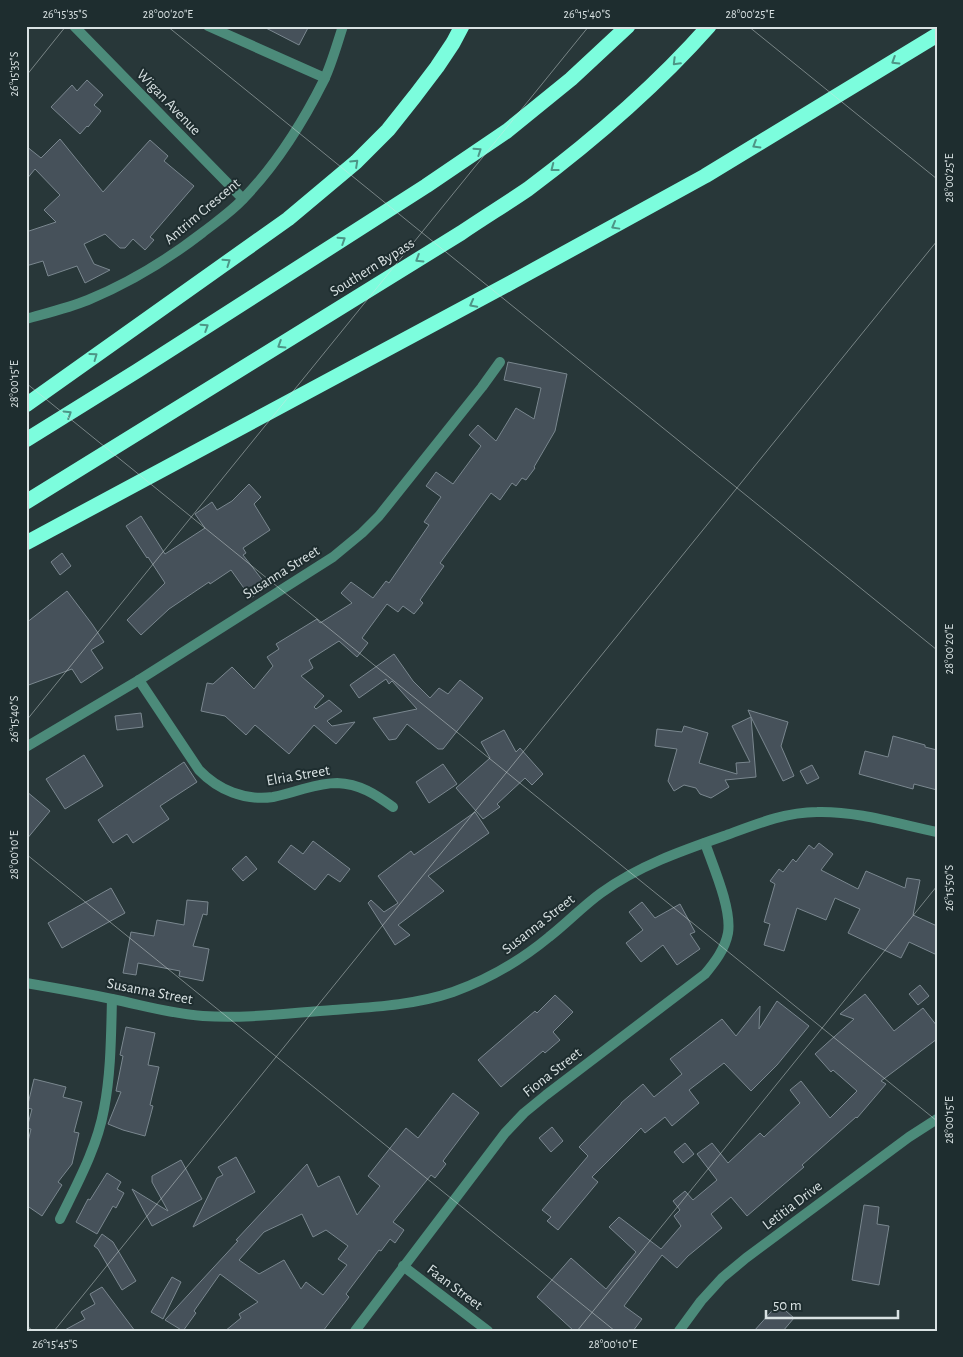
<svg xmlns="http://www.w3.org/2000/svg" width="963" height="1357" viewBox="0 0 963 1357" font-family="'Alegreya Sans',sans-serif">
<rect width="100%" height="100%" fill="#283739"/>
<g fill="#46515a" stroke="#7a878f" fill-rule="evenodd">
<polygon points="262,26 309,26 299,45"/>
<polygon points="87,80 103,95 94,105 101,111 88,127 87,126 80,134 51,107 72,85 77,91"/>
<polygon points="60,139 103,192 150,140 168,156 164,161 194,186 150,237 154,240 145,250 133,239 125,248 120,248 105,234 84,244 94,264 110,270 85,283 77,266 48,276 43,261 26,266 26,232 56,222 44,210 60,195 35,169 26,180 26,146 41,158"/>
<polygon points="508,362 567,374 555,431 534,467 535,468 526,480 522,478 516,486 512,483 500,500 491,493 440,563 444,566 420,600 423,603 414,614 403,606 398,612 387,604 362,638 368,643 357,657 339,641 309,660 313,668 301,676 324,696 314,707 316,709 329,700 342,711 327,721 332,726 355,722 336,744 314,725 289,754 255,725 246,735 225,716 201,711 207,683 213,684 232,667 254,689 273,666 267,657 279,649 276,644 317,619 320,623 352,603 341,593 351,582 373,598 386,581 389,583 429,525 424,522 441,497 426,486 436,472 453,484 481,446 469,435 478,425 496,441 516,408 534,419 541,388 504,380"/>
<polygon points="249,484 261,497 254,504 270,530 243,548 246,553 243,555 267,586 251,598 231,570 210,584 209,582 169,609 141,635 127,620 165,583 148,557 147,558 126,526 141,516 165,554 205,528 195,514 212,502 217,510 232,501"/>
<polygon points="62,553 71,566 60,575 51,562"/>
<polygon points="67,591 92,624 104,642 91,650 103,668 81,683 72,669 26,686 26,623"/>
<polygon points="394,654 413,681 430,698 439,688 448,694 460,680 483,698 443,749 438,749 407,724 396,739 389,740 373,718 417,709 392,681 389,684 386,679 359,698 350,685"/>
<polygon points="748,710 788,722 781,746 794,776 783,781 751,717 756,777 725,780 729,787 711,798 700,794 696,788 684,785 674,791 668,781 677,749 655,746 657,729 682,732 684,726 708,733 699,763 737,774 736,763 750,762 732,726 751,717"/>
<polygon points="141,713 143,727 117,730 115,716"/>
<polygon points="504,730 516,752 520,748 543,774 532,785 525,778 497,804 500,807 483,819 456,788 490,758 481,742"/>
<polygon points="893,736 925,745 925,747 937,750 937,790 914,784 913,789 859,774 865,751 888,757"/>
<polygon points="84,755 103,786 65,809 46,779"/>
<polygon points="184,762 197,782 160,806 169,819 133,843 127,834 113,843 98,820"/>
<polygon points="443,764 457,784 429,803 416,782"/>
<polygon points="812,765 819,778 807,784 800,771"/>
<polygon points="26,791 50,811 26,840"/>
<polygon points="475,812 489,833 428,876 444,891 398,925 410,935 395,945 368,903 371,900 384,912 398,903 378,876 411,851 414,855"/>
<polygon points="313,841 350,869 340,882 328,874 315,890 278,862 291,845 303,854"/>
<polygon points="819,843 833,854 821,870 858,889 866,871 905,888 907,878 920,880 913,915 937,926 937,955 909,942 901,958 848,933 860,909 835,898 826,920 797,908 784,951 764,945 770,924 764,922 775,884 770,881 779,869 783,872 793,859 796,862 809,845 814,849"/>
<polygon points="246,856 257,869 243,881 232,869"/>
<polygon points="111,888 125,913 62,948 48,923"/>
<polygon points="187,900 208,902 207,915 203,914 193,946 209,949 203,981 179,976 180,971 138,963 136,975 123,973 131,932 154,936 157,920 184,925"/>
<polygon points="642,902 655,918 680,904 695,932 690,934 700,949 677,965 663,945 641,962 626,943 643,930 629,912"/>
<polygon points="920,985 929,996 918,1005 909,994"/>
<polygon points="865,994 894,1031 923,1008 937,1026 937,1039 881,1081 886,1084 857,1118 856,1117 802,1165 804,1167 747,1216 731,1197 711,1214 722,1228 688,1256 677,1268 662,1255 624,1306 642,1319 633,1331 574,1331 537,1297 571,1258 606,1289 636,1252 609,1227 619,1217 661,1249 681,1226 674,1216 680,1210 673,1201 685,1191 693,1200 717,1180 697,1154 712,1143 728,1163 760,1133 764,1137 800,1103 790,1090 801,1081 830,1118 857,1091 833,1070 831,1072 815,1054 854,1019 840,1014"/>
<polygon points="555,995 573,1012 553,1032 560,1040 545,1053 543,1051 501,1087 478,1060 535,1011 537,1013"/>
<polygon points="777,1001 809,1026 777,1065 751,1091 724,1063 689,1090 699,1103 672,1126 665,1117 645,1133 641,1128 592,1177 598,1182 558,1230 547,1221 551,1217 542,1210 588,1156 579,1147 621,1104 621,1103 643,1084 654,1097 682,1074 670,1059 722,1019 736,1036 760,1006 759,1029"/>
<polygon points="126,1027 155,1033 148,1065 159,1067 150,1105 153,1106 145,1136 123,1130 108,1124 121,1092 116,1091 123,1056 120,1055"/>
<polygon points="34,1079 66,1087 63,1097 82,1102 74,1132 79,1133 72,1164 58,1182 62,1185 42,1216 26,1205 26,1150 31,1129 27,1128 32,1109 27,1108"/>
<path d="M453,1093L479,1113L443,1161L446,1164L435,1178L431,1175L393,1222L404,1230L395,1243L390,1239L381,1251L379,1250L346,1294L349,1297L323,1331H225L241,1318L239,1314L258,1302L220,1274L194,1311L196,1313L183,1331L165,1320L238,1241L236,1240L307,1164L318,1187L339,1176L357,1215L380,1186L368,1176L406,1128L418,1138ZM302,1214L313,1237L326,1230L348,1246L338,1259L347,1265L323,1295L306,1282L301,1289L284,1260L259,1274L239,1260L264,1232Z"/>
<polygon points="552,1127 563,1141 551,1152 539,1138"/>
<polygon points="685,1143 694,1154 683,1163 674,1152"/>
<polygon points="236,1157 255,1192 193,1227 217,1178 223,1175 218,1167"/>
<polygon points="181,1160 202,1199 152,1226 132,1189 168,1211 152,1182 152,1176"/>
<polygon points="107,1173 121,1182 117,1189 124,1193 116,1208 113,1206 97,1234 76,1222 88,1199 90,1200"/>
<polygon points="864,1205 879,1207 877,1224 889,1226 879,1285 852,1280"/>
<polygon points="102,1234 113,1242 136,1281 122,1290 98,1249 94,1246"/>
<polygon points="172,1277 181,1282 163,1319 151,1312"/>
<polygon points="102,1287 135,1331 63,1331 85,1319 81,1312 95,1304 90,1294"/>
<polygon points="778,1304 794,1318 783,1331 754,1331"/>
</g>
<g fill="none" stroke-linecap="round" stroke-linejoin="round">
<g stroke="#4c8b7a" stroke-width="10">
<polyline points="74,26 243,199"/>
<polyline points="208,26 325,78"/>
<path d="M26,319C47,313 68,308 88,300C129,283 167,260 202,233C216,222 231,212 243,199C276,165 303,122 324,80C332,63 337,44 343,26"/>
<path d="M139,680L199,770C218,790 245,801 273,797C283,795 293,792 303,789C314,786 325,783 337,783C360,784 375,794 393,807"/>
<polyline points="26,747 139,680 333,557 362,533 379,516 482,387 500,362"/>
<path d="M26,983C55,988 84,993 112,999C142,1005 172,1014 203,1016C246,1019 290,1013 333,1010C374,1007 415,1005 453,992C489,979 520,961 549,937C567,923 583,906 601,893C638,866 681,851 724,836C754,825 785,812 817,812C858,811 898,824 937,832"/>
<path d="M60,1219C77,1184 97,1148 104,1109C111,1073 111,1036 112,999"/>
<polyline points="403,1266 488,1331"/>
<path d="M355,1331L505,1133L524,1113L546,1095L705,974C715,962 725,949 728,933C732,909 713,866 705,843"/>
<polyline points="679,1331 701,1301 722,1278 746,1258 909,1137 937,1119"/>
</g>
<g stroke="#7cfddd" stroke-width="15">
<polyline points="26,405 288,219 356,162 388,130 415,96 437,67 453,43 462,26"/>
<polyline points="26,440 137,371 426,186 507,131 571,79 628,26"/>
<path d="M26,502L461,233C483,218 506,204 528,189C592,141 656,86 709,26"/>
<polyline points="26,543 512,282 705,176 937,35"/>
</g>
</g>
<defs><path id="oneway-chevron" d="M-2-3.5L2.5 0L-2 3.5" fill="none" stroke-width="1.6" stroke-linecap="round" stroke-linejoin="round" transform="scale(1.25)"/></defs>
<g stroke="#4d9586">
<use href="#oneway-chevron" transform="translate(895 61) rotate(148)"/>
<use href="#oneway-chevron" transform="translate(676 62) rotate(135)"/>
<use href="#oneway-chevron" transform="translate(756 145) rotate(149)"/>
<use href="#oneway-chevron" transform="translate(478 151) rotate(-34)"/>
<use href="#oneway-chevron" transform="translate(355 163) rotate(-43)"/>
<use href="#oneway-chevron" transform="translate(554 168) rotate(142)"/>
<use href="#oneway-chevron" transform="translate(615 226) rotate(151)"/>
<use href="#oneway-chevron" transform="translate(342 240) rotate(-33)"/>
<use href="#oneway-chevron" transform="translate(419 259) rotate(148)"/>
<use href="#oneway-chevron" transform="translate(227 262) rotate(-35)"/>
<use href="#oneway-chevron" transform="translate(473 304) rotate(152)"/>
<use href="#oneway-chevron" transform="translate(205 327) rotate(-33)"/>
<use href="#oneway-chevron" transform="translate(281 345) rotate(148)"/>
<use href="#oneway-chevron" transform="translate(94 356) rotate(-36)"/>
<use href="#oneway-chevron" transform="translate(68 414) rotate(-32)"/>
</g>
<path fill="none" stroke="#d9e2e3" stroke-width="1" stroke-opacity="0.45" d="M167,26L937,650M748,26L937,179M26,76L66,26M26,383L937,1121M26,721L589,26M26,854L615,1331M26,1325L33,1331M54,1331L937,241M577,1331L937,886"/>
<g text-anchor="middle" stroke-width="4" stroke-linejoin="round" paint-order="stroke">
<g font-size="15" fill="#d9e2e3" stroke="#1e2d2f">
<text transform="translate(169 102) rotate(46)" y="5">Wigan Avenue</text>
<text transform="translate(202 211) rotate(-40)" y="5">Antrim Crescent</text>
<text transform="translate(372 267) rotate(-32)" y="5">Southern Bypass</text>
<text transform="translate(281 572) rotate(-32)" y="5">Susanna Street</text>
<text transform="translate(298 775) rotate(-10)" y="5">Elria Street</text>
<text transform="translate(538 924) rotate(-38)" y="5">Susanna Street</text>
<text transform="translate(150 991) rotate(11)" y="5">Susanna Street</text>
<text transform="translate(552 1072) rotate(-38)" y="5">Fiona Street</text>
<text transform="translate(792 1205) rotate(-37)" y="5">Letitia Drive</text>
<text transform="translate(455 1287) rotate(37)" y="5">Faan Street</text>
</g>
</g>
<rect width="963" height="1357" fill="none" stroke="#1e2d2f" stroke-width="55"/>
<path d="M766 1310v8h132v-8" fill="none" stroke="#d9e2e3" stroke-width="2.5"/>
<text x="773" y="1310" font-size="15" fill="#d9e2e3" stroke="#1e2d2f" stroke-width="4" paint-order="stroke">50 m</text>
<rect x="28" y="28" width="908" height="1302" fill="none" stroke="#d9e2e3" stroke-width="2"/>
<g font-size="12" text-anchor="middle" fill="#d9e2e3">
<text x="65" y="18">26°15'35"S</text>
<text x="168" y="18">28°00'20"E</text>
<text x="587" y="18">26°15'40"S</text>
<text x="750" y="18">28°00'25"E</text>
<text transform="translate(14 74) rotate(-90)" y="4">26°15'35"S</text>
<text transform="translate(949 178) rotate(-90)" y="4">28°00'25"E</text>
<text transform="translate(14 384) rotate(-90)" y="4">28°00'15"E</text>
<text transform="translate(949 649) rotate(-90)" y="4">28°00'20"E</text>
<text transform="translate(14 719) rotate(-90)" y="4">26°15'40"S</text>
<text transform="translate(14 855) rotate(-90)" y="4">28°00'10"E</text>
<text transform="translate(949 888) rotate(-90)" y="4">26°15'50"S</text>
<text transform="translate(949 1120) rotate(-90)" y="4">28°00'15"E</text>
<text x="55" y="1348">26°15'45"S</text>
<text x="613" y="1348">28°00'10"E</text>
</g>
</svg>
